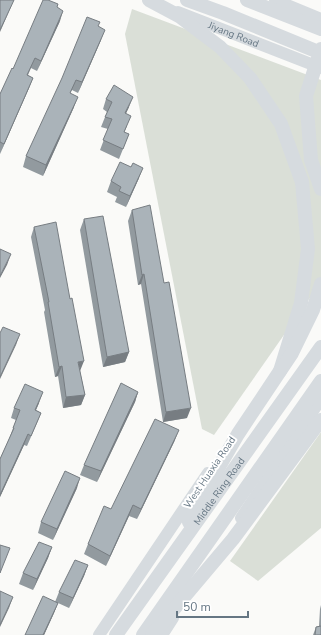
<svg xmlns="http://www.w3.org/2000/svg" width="321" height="635" viewBox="0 0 321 635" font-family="'Nunito Sans',sans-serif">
<rect width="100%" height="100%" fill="#fafaf8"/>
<g fill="#dadfd7">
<polygon points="132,9 321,80 321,282 214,435 202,429 125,34"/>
<polygon points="321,432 321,528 258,581 230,561"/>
</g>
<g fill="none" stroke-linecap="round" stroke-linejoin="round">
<g stroke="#d6dbdf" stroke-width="12">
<polyline points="275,0 321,19"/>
<path id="s1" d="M178,12L321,68"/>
<polyline points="241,518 321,399"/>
<polyline points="99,635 208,473"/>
<polyline points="162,635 173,618"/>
</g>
<g stroke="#d6dbdf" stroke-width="14">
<polyline points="149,0 179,16 220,47 250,78 281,124 302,182 308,249 301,303 280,371"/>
<polyline points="187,0 223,13 321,53"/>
<polyline points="247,0 321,29"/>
<polyline points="321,49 306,96 311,160 321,189"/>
<polyline points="189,522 205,491 238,434 292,353 313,310 321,284"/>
<path id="s2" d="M116,635L321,347"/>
<polyline points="143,635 321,381"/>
<polyline points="152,635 233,539 321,420"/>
</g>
</g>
<g fill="#929a9f">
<polygon points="60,21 37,71 31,68 28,75 33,78 29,88 0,154 0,94 13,69"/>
<polygon points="98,27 101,40 78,93 72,90 70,93 74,107 43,176 23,167 26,156"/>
<polygon points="106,99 129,107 126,113 127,126 124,133 129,134 119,159 100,150 108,129 101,127 107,112 103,109"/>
<polygon points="139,178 126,207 115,202 117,197 107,192 111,181"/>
<polygon points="132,210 164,283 187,418 163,422 141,284 138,285 128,221"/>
<polygon points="84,219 129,352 125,362 103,367 80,230"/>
<polygon points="34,227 80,371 85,395 81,405 63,408 58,376 55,377 44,312 45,310 31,237"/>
<polygon points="138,392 135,402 97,482 80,475 84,465"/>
<polygon points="39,403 36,410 41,413 37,423 27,446 24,445 0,497 0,459 9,439 16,420 11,418 14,408"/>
<polygon points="175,440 137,519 129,516 106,566 84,554 88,544 111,509"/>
<polygon points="77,488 53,540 38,533 41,522"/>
<polygon points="52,547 48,558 33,590 19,584 23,573"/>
<polygon points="88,565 84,576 69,608 58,603 54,613 44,635 25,635 55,602 59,592"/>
<polygon points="321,605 321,635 313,635 316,627 319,626 320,609"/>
</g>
<g fill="#777d82">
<polygon points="14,0 0,32 0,30"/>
<polygon points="63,11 60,21 37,71 41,61"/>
<polygon points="105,30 101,40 78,93 82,82"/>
<polygon points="33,78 29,88 0,154 4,144"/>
<polygon points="78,97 74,107 43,176 46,165"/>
<polygon points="133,97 129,107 121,124 125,113"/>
<polygon points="143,168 139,178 126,207 130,196"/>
<polygon points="11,254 7,265 0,278 0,276"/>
<polygon points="144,274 141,284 138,285 142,275"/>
<polygon points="20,334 16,345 0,379 0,377"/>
<polygon points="129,352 125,362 103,367 107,357"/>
<polygon points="84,361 80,371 78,362"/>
<polygon points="62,366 58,376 55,377 59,367"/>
<polygon points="43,392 39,403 31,421 35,410"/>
<polygon points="138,392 135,402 97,482 101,471"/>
<polygon points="85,395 81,405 63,408 66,397"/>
<polygon points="191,408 187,418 163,422 166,412"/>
<polygon points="179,430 175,440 137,519 141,509"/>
<polygon points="28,434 24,445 0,497 0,495"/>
<polygon points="80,478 77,488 53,540 57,529"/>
<polygon points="133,505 129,516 106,566 110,556"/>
<polygon points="52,547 48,558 33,590 37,579"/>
<polygon points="88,565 84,576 69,608 73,598"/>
<polygon points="13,597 9,608 0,627 0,625"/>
<polygon points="58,603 54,613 44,635 43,635"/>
</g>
<g fill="#aab3b9" stroke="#777d82">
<polygon points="0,0 14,0 0,30"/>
<polygon points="43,0 48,0 58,4 57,7 63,11 41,61 35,58 27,75 33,78 4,144 0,142 0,94 12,68 13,69"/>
<polygon points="87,17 100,22 98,26 105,30 82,82 76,80 70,93 78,97 46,165 26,156 62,78"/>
<polygon points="114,85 133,97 125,113 131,116 124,132 129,134 123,149 103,140 112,119 105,117 112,102 106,99"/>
<polygon points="120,162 131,167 133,163 143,168 130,196 119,191 121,187 111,181"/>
<polygon points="150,205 164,283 169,282 191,408 166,412 144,274 142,275 132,210"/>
<polygon points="103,216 129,352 107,357 84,219"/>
<polygon points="56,222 70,299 72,298 84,361 78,362 85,395 66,397 62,366 59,367 48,302 49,302 34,227"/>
<polygon points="0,249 11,254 0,276"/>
<polygon points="3,327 20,334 0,377 0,333"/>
<polygon points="121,383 138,392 101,471 84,465"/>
<polygon points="25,384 43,392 35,410 41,413 31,436 28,434 0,495 0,459 14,428 13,428 20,410 14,408"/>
<polygon points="155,419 179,430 141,509 133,505 110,556 88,544 104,506 111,509"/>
<polygon points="65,471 80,478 57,529 41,522"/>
<polygon points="39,542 52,547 37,579 23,573"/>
<polygon points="0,545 10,548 0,573"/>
<polygon points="75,560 88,565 73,598 59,592"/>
<polygon points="0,591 13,597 0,625"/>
<polygon points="43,596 58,603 43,635 25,635"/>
<polygon points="321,626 321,635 315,635 316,627"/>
</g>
<g text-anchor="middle" stroke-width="4" stroke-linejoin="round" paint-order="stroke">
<g font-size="10" fill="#657683" stroke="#fff">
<text dy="4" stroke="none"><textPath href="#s1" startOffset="60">Jiyang Road</textPath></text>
<text transform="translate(209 472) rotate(-56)" y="4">West Huaxia Road</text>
<text dy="4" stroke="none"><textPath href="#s2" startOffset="177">Middle Ring Road</textPath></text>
</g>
</g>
<path d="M177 611v6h71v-6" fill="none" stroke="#657683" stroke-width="2"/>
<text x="183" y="611" font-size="12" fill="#657683" stroke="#ffffff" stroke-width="3" paint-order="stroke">50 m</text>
</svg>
